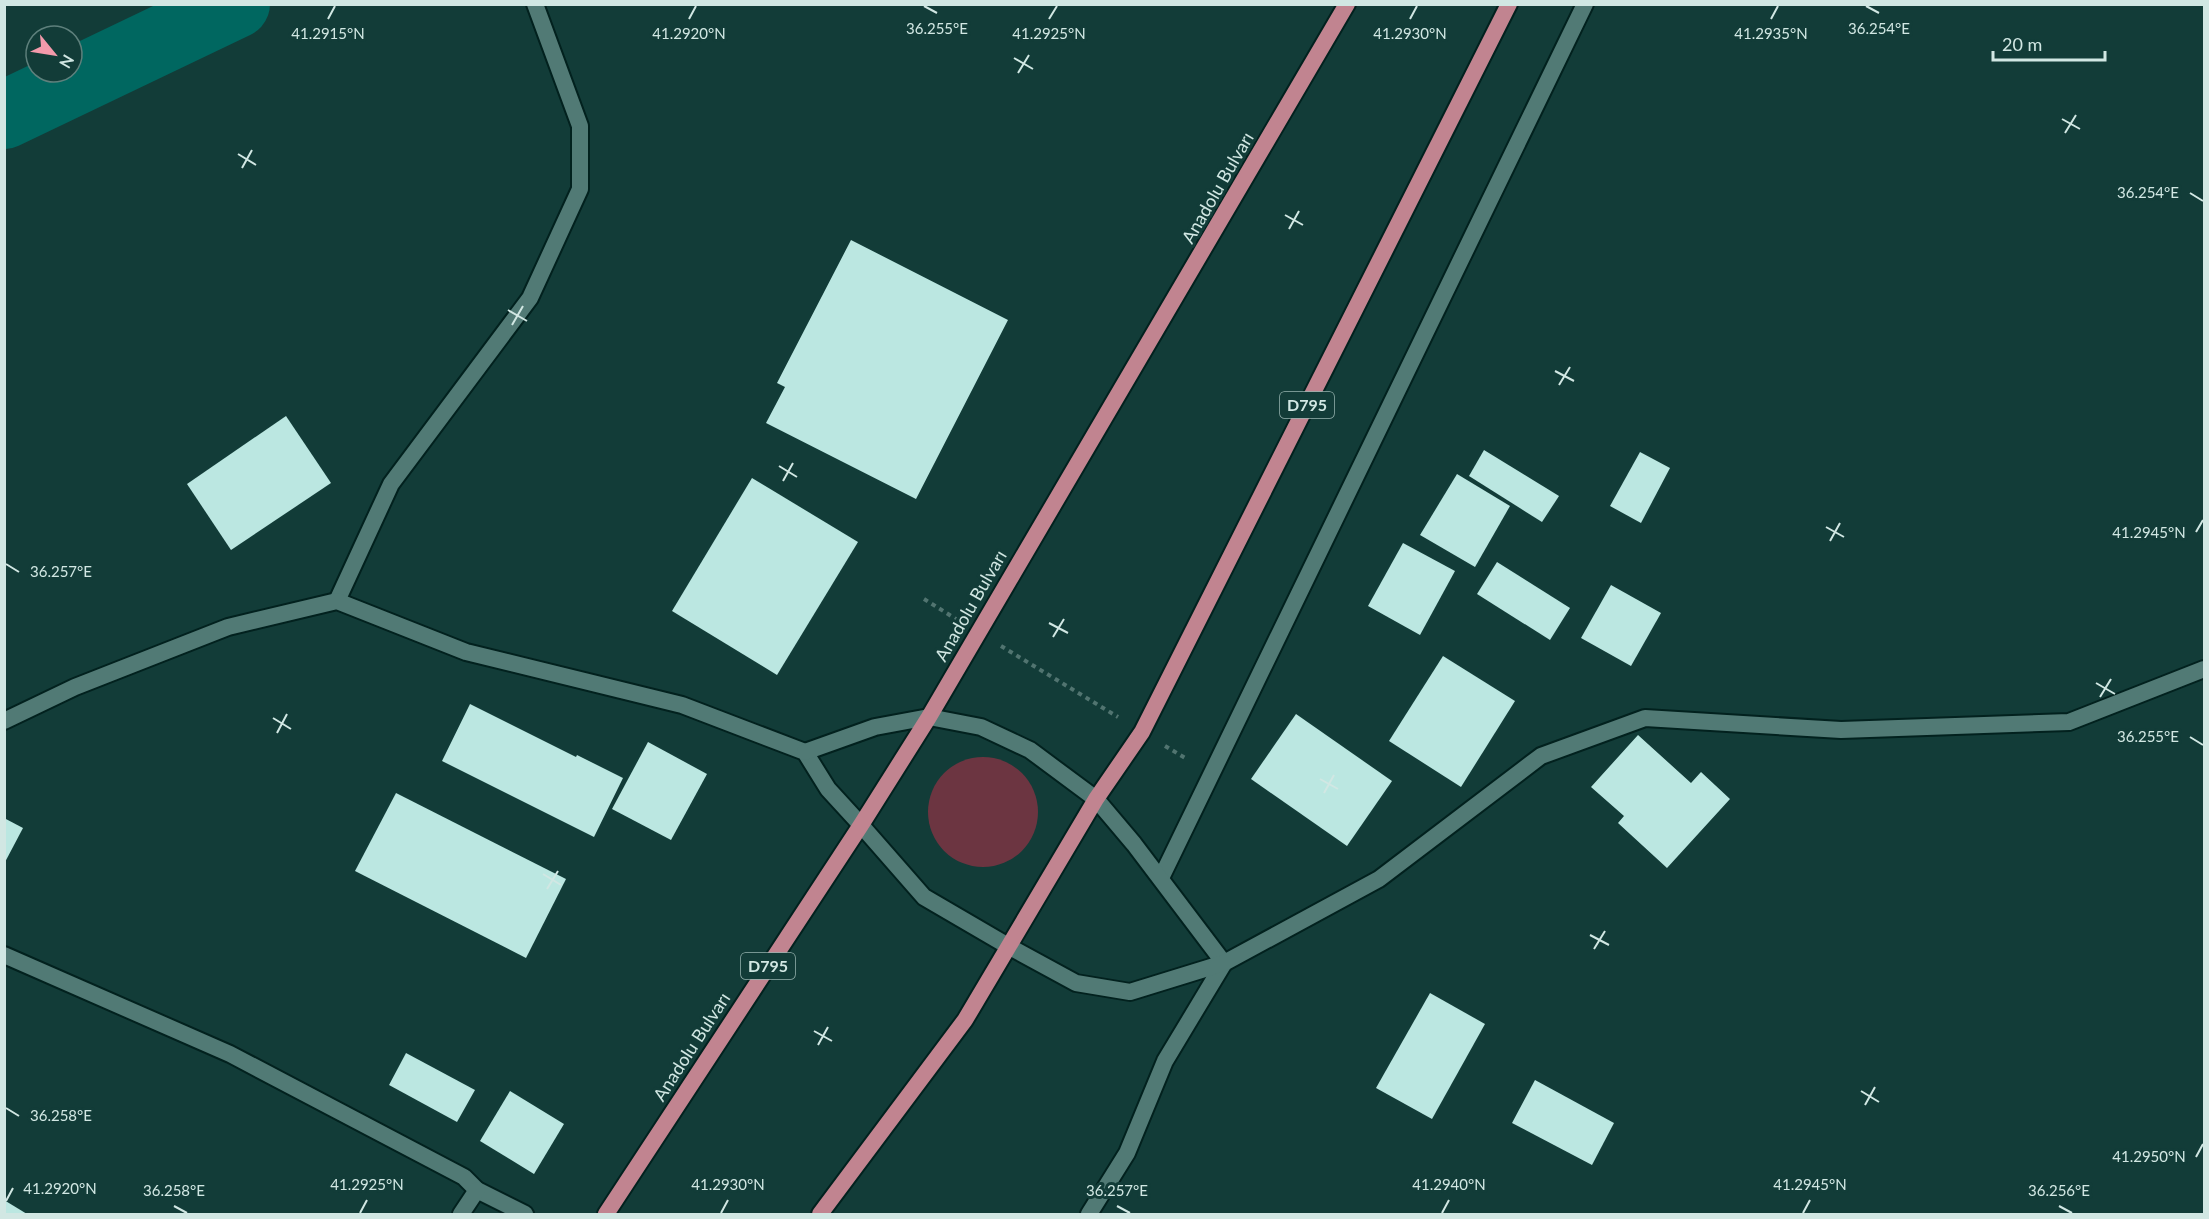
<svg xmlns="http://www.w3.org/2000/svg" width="2209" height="1219" viewBox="0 0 2209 1219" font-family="Lato,sans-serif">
<rect width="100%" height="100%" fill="#123c38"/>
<circle fill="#6c3541" cx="983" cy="812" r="55"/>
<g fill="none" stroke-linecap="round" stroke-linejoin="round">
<polyline stroke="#006760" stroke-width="68" points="4,115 236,4"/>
</g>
<g fill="#bbe7e1">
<polygon points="851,240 1008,320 916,499 766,423 785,387 777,383"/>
<polygon points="286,416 331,483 231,550 187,484"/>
<polygon points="1484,450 1559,496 1542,522 1469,476"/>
<polygon points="1640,452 1670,468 1641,523 1610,506"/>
<polygon points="1457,474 1510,506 1475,567 1420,535"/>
<polygon points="752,478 858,542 777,675 672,611"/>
<polygon points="1403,543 1455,571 1420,635 1368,606"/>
<polygon points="1497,562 1570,608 1550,640 1477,594"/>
<polygon points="1611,585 1661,613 1631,666 1581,638"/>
<polygon points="1443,656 1515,701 1461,787 1389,741"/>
<polygon points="470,704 576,757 577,755 623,778 594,837 442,761"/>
<polygon points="1296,714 1392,781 1347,846 1251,779"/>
<polygon points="1638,735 1691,783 1701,772 1730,799 1667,868 1618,823 1624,816 1591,787"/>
<polygon points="648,742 707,774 671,840 612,809"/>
<polygon points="396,793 566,879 526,958 355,871"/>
<polygon points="4,818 23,828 4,864"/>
<polygon points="1430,993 1485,1024 1432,1119 1376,1088"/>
<polygon points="406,1053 475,1090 457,1122 389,1085"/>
<polygon points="1535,1080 1614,1123 1592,1165 1512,1123"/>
<polygon points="510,1091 564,1124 534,1174 480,1141"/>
<polygon points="4,1200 27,1214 4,1214"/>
</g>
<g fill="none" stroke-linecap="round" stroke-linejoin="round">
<defs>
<polyline id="service" points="1089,1214 1127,1153 1165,1061 1224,963"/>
<g id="minor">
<polyline points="337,601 391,484 530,298 580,189 580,126 535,4"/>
<polyline points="4,721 75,687 228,627 337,601 466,652 682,705 805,752 828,789 861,825"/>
<polyline points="805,752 875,727 929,717"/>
<polyline points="1161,878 1585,4"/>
<polyline points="4,955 230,1054 464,1177 477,1190 525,1214"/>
<polyline points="461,1214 477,1190"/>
</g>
<g id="tertiary">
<polyline points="929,717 981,727 1030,750 1096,799 1134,844 1224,963"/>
<polyline points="861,825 924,897 1008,946 1076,983 1130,992 1224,963 1379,879 1541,756 1645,718 1841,730 2069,722 2204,669"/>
</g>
<g id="trunk">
<polyline points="606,1214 861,825 929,717 1347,4"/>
<polyline points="820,1214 965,1020 1096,799 1142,732 1509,4"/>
</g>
</defs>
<use href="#service" stroke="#02211e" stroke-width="20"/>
<use href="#minor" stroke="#02211e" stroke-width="20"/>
<use href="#tertiary" stroke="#02211e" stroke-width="20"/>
<use href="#trunk" stroke="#02211e" stroke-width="20"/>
<g stroke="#517470" stroke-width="4" stroke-dasharray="4.5 4.5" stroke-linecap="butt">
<polyline points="924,599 956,619"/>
<polyline points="1001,646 1118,717"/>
<polyline points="1165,746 1187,759"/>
</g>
<use href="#service" stroke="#517a75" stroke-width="16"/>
<use href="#minor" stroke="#517a75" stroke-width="16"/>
<use href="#tertiary" stroke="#517a75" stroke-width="16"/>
<use href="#trunk" stroke="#c18490" stroke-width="16"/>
</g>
<path fill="none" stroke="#d1e7e3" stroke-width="2" d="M924,6L937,13M1866,6L1879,13M328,19L335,6M689,19L696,6M1049,19L1057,6M1410,19L1417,6M1771,19L1778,6M1014,58L1033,69M1018,73L1029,55M2062,119L2080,129M2065,133L2076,115M238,154L256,165M242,168L252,150M2190,193L2203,201M1285,215L1303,225M1289,229L1299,211M508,310L527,321M512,325L523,306M1555,371L1574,381M1559,385L1570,367M779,466L797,477M783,481L793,463M1826,527L1844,537M2196,532L2203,520M1830,541L1840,523M6,564L19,572M1049,623L1068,633M1053,637L1064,619M2096,683L2115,694M2100,697L2111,679M273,718L291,729M277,733L287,714M2190,737L2203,745M1320,779L1338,789M1324,793L1334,775M543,874L561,885M547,889L558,871M1590,935L1609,945M1594,949L1605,931M814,1031L832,1041M818,1045L828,1027M1861,1091L1879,1102M1865,1105L1875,1087M6,1108L19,1116M2196,1157L2203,1144M6,1201L13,1188M174,1206L187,1213M1117,1206L1130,1213M2059,1206L2072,1213M360,1213L367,1200M721,1213L728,1200M1442,1213L1449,1200M1803,1213L1810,1200"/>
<g text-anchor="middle" stroke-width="6" stroke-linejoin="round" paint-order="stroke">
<g fill="#123c38" stroke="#98b4b0" stroke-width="1.5">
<rect x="1280" y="392" width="54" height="26" rx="4.5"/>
<rect x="741" y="953" width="54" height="26" rx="4.5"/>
</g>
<g font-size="16" font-weight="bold" fill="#d1e7e3">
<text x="1307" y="411">D795</text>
<text x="768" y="972">D795</text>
</g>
<g font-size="18" fill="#d1e7e3" stroke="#123c38">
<text transform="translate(1218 188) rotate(-60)" y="6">Anadolu Bulvarı</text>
<text transform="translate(971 606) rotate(-60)" y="6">Anadolu Bulvarı</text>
<text transform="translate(692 1047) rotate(-57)" y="6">Anadolu Bulvarı</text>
</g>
</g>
<g font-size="15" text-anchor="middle" fill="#d1e7e3" stroke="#123c38" stroke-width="6" stroke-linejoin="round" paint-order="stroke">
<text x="1879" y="34">36.254°E</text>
<text x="937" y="34">36.255°E</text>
<text x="328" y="39">41.2915°N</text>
<text x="689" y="39">41.2920°N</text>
<text x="1049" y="39">41.2925°N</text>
<text x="1410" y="39">41.2930°N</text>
<text x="1771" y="39">41.2935°N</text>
<text x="2148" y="198">36.254°E</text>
<text x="2149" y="538">41.2945°N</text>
<text x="61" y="577">36.257°E</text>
<text x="2148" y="742">36.255°E</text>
<text x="61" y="1121">36.258°E</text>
<text x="2149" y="1162">41.2950°N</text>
<text x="367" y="1190">41.2925°N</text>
<text x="728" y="1190">41.2930°N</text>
<text x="1449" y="1190">41.2940°N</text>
<text x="1810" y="1190">41.2945°N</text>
<text x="60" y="1194">41.2920°N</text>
<text x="174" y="1196">36.258°E</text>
<text x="1117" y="1196">36.257°E</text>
<text x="2059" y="1196">36.256°E</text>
</g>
<rect width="2209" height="1219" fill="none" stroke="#d1e7e3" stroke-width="12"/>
<g transform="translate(54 54) rotate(120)"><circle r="28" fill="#123c38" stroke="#5e807c" stroke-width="1.5"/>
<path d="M0-4.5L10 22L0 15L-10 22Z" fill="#f39aab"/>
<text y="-9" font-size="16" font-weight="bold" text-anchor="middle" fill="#d1e7e3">N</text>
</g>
<path d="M1993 51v9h112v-9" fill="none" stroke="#d1e7e3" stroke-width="3"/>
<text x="2002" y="51" font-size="18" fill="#d1e7e3" stroke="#123c38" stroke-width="4.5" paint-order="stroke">20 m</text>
</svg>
